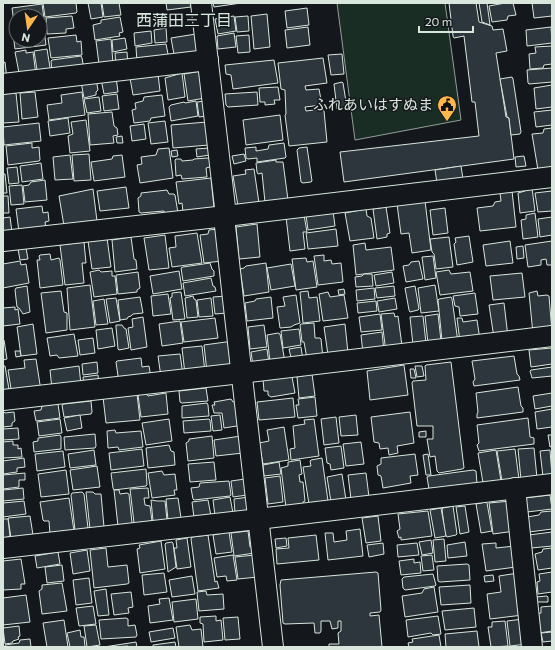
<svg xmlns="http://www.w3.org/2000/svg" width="555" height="650" viewBox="0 0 555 650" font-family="Commissioner,'Noto Sans JP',sans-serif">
<rect width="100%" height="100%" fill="#14181c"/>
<polygon fill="#1a2d24" stroke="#939e99" points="337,3 445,3 461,120 355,140"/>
<g fill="#2c363c" stroke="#d8e6dc">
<polygon points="43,3 76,3 77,12 76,13 45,17"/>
<polygon points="88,3 101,3 103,17 91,19"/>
<polygon points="102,3 119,3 121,15 104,17"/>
<polygon points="166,3 190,3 191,7 167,10"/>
<polygon points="213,3 241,3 214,7"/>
<polygon points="449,3 476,3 479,22 492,26 493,30 503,29 507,51 496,53 506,117 509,118 514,159 344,182 340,152 479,136 475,102 472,102 464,36 454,38 453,36"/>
<polygon points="479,3 487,3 490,25 482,22"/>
<polygon points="505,3 513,3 516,15 508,16 507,20 492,22 489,6"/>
<polygon points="532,3 552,3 552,16 534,18"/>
<polygon points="42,4 45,26 40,27 40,16 16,16 16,30 15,30 12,8"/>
<polygon points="307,8 309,25 287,28 285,11"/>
<polygon points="267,14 270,47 254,49 251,16"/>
<polygon points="72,16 74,28 66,29 66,33 47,34 46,18"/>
<polygon points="234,16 236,31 218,34 215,19"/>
<polygon points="248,16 249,31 237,32 235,17"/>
<polygon points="120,17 123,32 119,33 120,36 95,40 93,25 101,23 101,20"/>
<polygon points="308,27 310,45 287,48 285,30"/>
<polygon points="551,27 552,43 527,46 526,30"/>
<polygon points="166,28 167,42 155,43 154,30"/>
<polygon points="44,30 46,45 15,49 13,34 16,34 16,40 40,40 40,31"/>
<polygon points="151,31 152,43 135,46 134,33"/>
<polygon points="234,33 236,47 218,49 217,36"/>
<polygon points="196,34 200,56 175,60 171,38"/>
<polygon points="76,35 77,42 81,41 82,55 51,58 48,38"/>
<polygon points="249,35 250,52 238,53 236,36"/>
<polygon points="125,38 127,49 113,52 112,40"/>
<polygon points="111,39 113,63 99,64 96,41"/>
<polygon points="166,44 169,59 137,63 136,47"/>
<polygon points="552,46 552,64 544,65 543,68 530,69 529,54 536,53 535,47"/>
<polygon points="47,49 51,74 38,76 34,51"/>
<polygon points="26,50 26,53 33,52 36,75 20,78 15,52"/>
<polygon points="127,52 128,66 116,67 115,53"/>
<polygon points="342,54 344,74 331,75 328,55"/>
<polygon points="81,56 82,58 84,69 52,72 51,61 52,60"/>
<polygon points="323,58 327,83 305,86 306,90 319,89 322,105 305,107 306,111 322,109 324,111 327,142 289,146 285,115 286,114 285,90 281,89 278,63"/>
<polygon points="274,60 278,83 233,89 231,75 226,74 225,65"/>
<polygon points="5,62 7,80 3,80 3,63"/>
<polygon points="552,68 552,82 529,84 528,83 527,70"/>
<polygon points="201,71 205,98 188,101 184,74"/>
<polygon points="182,73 185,97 168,100 165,78"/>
<polygon points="158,74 160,91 133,95 130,78"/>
<polygon points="116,77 118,92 104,94 101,79"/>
<polygon points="512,77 513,79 521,132 520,134 511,135 509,118 507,117 500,79"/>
<polygon points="96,79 98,90 96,92 96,95 84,98 81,82"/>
<polygon points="342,82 343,83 347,108 337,109 334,84"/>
<polygon points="552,85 552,107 536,109 534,88"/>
<polygon points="278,87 280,100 274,100 275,104 265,105 265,102 260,102 259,88"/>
<polygon points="35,92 38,117 22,119 20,93"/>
<polygon points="82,92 85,115 49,120 47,105 62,103 61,95"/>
<polygon points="257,92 258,105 228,107 226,105 225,94"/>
<polygon points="16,93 19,122 3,123 3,94"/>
<polygon points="117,94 119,109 104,111 102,96"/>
<polygon points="162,95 165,116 151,118 150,121 134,123 132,110 136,109 135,103 143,101 144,97"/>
<polygon points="99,97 101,111 87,113 84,99"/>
<polygon points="196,101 198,116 171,121 169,107 171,105 184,102 185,103"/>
<polygon points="205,101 207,116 199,117 197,102"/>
<polygon points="552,110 552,125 536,127 534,112"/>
<polygon points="112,112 114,126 117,128 118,135 113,136 114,143 90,145 88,114"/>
<polygon points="280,115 283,140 246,145 243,120"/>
<polygon points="68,118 70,133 50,136 48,121"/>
<polygon points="86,120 90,151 70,153 68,136 73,134 71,122"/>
<polygon points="165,121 168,142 151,144 148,123"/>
<polygon points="207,122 209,145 173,148 171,125"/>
<polygon points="39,123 41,141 4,145 3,127"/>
<polygon points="144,124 146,139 132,141 130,126"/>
<polygon points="552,128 552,168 538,170 532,134 543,133 544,129"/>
<polygon points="122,136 123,143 117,143 116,137"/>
<polygon points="32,143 32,148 39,147 40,160 39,161 8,165 6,146"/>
<polygon points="284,143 286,157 285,158 257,162 257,158 248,159 246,158 245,148 256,147 256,151 268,149 269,145"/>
<polygon points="307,147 312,181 311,182 303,183 301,182 297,150 299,148"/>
<polygon points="169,148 173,178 140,183 137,165 142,164 141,157 156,155 158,149"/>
<polygon points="209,148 210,155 197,157 196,149"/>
<polygon points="177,150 178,156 172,157 171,151"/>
<polygon points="89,154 91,180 74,181 72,155"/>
<polygon points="244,154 246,161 234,164 232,156"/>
<polygon points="70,155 73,179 55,180 53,157"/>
<polygon points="122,155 125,177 94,181 91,162 112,159 113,156"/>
<polygon points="524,156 526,166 516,167 515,157"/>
<polygon points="208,158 210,158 210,167 206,168 207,177 182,179 181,175 176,176 175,160 176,159 181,159 182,161 193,160 194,159"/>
<polygon points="276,160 276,162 283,162 288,200 265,202 262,173 258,174 257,172 256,163"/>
<polygon points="41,163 43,179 22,182 20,166"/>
<polygon points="461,166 463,179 437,183 435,170"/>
<polygon points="17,167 19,183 9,184 7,168"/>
<polygon points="254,169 259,203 238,206 233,176 246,174 245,170"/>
<polygon points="3,174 5,174 7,193 3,193"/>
<polygon points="211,178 214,208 183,212 182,203 179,204 176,182"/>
<polygon points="45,180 47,200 25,202 23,186 29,185 31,182"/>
<polygon points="22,185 24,204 11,205 9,186"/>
<polygon points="126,187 129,208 100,211 97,191"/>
<polygon points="532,188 535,211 520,213 518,193 525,191 526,189"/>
<polygon points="93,189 97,221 64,226 59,196"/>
<polygon points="167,190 169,194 174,194 175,195 178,213 165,216 164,211 141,213 139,212 138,198 141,196 141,193"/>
<polygon points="512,191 516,227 480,231 477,208 493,206 495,202 501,201 500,193"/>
<polygon points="552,191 552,211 538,212 535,193"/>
<polygon points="3,196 8,196 9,213 3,213"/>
<polygon points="425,201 431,250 412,253 409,233 401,234 397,204"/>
<polygon points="42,206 43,213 48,212 49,221 45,222 46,228 19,232 16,209"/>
<polygon points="386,207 390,233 387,234 387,237 377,239 373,209"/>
<polygon points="445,208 448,233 433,235 430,210"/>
<polygon points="366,209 367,216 371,218 374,238 350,241 345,213"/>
<polygon points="333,211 335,226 308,230 306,215"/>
<polygon points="535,213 538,237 523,239 521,220 526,219 526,215"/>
<polygon points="304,215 307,232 303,232 305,249 290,251 286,217"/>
<polygon points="10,217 12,232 3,233 3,218"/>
<polygon points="552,217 552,235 540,237 538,219"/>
<polygon points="257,224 260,257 239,259 236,227"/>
<polygon points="218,229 222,261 204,263 200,235 208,234 209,230"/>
<polygon points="336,229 338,246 308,249 306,233"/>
<polygon points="197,233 202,263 172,267 169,248 176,247 175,236"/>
<polygon points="165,235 169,268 149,270 144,238"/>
<polygon points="469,236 473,262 457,265 454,244 456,242 455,238"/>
<polygon points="131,237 134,259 136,260 137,269 115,272 112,240"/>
<polygon points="449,237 453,267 436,269 434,254 432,252 430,239"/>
<polygon points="107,238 111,267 92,269 88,241"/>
<polygon points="510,241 513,263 486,266 483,245"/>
<polygon points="552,241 552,265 547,265 546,259 541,260 541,265 528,267 525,245"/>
<polygon points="84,242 86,263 82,263 84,283 65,285 60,245"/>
<polygon points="365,243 366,250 391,247 394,270 356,275 353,245"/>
<polygon points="523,246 524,258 517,259 516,247"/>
<polygon points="26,248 28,259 20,260 18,249"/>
<polygon points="50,254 51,260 59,258 60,260 63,285 40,288 37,260 40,260 39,256 40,255"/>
<polygon points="324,255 324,261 331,260 332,264 341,263 343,282 318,285 314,256"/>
<polygon points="433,256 436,278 425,280 422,257"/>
<polygon points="306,258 307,262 313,261 317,287 296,290 292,259"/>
<polygon points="20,261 21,265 26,264 29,283 3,288 3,264"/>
<polygon points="419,261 423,279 406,282 403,266 409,265 411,262"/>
<polygon points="210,263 212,269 214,271 214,276 183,281 181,268 183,267"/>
<polygon points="266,263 269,292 244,296 240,269 244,268 246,266"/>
<polygon points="291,264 295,286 271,290 267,268"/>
<polygon points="99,270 101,272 112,271 112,276 115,276 117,294 94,297 90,272"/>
<polygon points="449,270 451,274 470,272 473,291 440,295 436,272"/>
<polygon points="179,271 182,289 153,294 150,276"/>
<polygon points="138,272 140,288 137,290 137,292 118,294 116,275"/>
<polygon points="392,272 394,283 376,286 374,275"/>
<polygon points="522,273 525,297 493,300 490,276"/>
<polygon points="364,274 372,274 373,286 356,287 355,277 362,276"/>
<polygon points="211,278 213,286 215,287 216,291 185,296 183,283"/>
<polygon points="90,285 95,327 70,330 67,288"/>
<polygon points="435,285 439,311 421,313 418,288"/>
<polygon points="27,286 30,312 23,314 19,308 17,307 15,290 16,288"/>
<polygon points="394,286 395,296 377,298 375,288"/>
<polygon points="415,286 419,309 418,310 410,312 409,310 405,288"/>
<polygon points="374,288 375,299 357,301 356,290"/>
<polygon points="344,289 345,294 339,295 338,290"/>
<polygon points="61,291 64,312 67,313 67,330 46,333 41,293"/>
<polygon points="308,291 309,298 317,297 320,321 303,323 300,292"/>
<polygon points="537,291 538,296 547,295 549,296 552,332 533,334 529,293"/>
<polygon points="181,292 185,319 173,320 170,298 172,297 172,293"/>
<polygon points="328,292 330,297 344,295 348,318 323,321 319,294"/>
<polygon points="475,293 478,314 460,316 459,307 455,306 453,296"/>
<polygon points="168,294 171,314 153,316 151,296"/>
<polygon points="296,295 300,323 294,325 291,327 280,328 277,307 285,306 283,297"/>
<polygon points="193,296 194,299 196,300 198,317 187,318 185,298"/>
<polygon points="226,296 227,313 215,314 213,297"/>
<polygon points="140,297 143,313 133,314 131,316 128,317 127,319 120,320 118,300"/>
<polygon points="271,297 273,318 247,321 245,303 255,301 256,299"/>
<polygon points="451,297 452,299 458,342 442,341 438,300 439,299"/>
<polygon points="116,298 120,321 110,323 106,299"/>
<polygon points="211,298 213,316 199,317 197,300"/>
<polygon points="395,298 397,309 379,312 377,301"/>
<polygon points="104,299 108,324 96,325 93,301"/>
<polygon points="376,301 377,311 358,313 357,303"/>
<polygon points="504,303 508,337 494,338 489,305"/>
<polygon points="15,307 15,310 18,309 20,324 3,326 3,308"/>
<polygon points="394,313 395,317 398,316 402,346 386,352 381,314"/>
<polygon points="380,314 382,330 361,332 359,317"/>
<polygon points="438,314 441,341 428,343 425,316"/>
<polygon points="423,316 426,343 413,345 410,317"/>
<polygon points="143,317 147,347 131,350 128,328 133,327 132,319"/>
<polygon points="215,318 218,338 184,342 181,322"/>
<polygon points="457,318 462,318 463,322 477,320 480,340 460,342"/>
<polygon points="180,321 183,343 162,346 159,324"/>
<polygon points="314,323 315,338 320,338 321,339 323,358 307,359 304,342 302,342 300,325 301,324"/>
<polygon points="33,324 37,354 21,356 17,327"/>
<polygon points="345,324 348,353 328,355 324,327"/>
<polygon points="116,325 122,325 124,328 126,329 129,348 119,350 118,349 116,327"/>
<polygon points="264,325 267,347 250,349 248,327"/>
<polygon points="112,328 115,346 98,349 96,330"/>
<polygon points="299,329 301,345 283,348 281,331"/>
<polygon points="382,332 384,351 363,353 361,335"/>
<polygon points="278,333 280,334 285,362 270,362 267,335"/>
<polygon points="74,334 78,356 59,358 57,355 50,356 47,338"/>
<polygon points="93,338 95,353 80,355 78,340"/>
<polygon points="3,340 4,340 7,359 3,360"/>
<polygon points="233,341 236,369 207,372 204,345"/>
<polygon points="202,346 205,372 185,374 182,348"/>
<polygon points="301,347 303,360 292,362 289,349"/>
<polygon points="552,348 552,364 531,367 529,350"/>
<polygon points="267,349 269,364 253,366 251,352"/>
<polygon points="15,351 20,351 21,356 16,357"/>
<polygon points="180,354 183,375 161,377 158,356"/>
<polygon points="514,356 517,374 519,376 520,380 474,386 473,382 475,379 472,361"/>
<polygon points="141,358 142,367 149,366 151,377 119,383 116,362 117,361"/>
<polygon points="36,359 41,391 12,395 8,370 25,368 24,360"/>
<polygon points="97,362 98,373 83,375 82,364"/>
<polygon points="451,362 464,468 462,469 439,473 437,471 435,456 430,457 427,439 433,439 433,426 417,426 412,383 413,381 426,380 425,366 426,365"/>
<polygon points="404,365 408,395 370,400 367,371"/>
<polygon points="3,366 5,366 10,395 3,396"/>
<polygon points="79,366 81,385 52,389 50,370"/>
<polygon points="415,366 422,366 424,376 417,377"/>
<polygon points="552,367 552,376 532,378 530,371 531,370"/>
<polygon points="410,369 414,369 416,378 411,378"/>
<polygon points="312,374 315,396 299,398 297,377"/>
<polygon points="98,375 99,384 84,386 83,377"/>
<polygon points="292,377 295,393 271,397 268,395 268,391 264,391 263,379"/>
<polygon points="518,387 521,406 523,408 523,412 477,418 477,414 478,412 476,393"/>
<polygon points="206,388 208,401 182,403 180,402 179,391"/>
<polygon points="146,393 148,396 166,393 168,414 141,417 138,395"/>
<polygon points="552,393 552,406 535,409 533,396"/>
<polygon points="137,394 140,420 106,423 103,397"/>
<polygon points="315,397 317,416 298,418 296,405 299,405 298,399"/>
<polygon points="293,398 295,417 259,420 257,402"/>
<polygon points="231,399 233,402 239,401 243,425 224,428 222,413 214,413 212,405 215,405 214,402"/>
<polygon points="91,401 92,412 91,414 64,417 62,405 64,404"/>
<polygon points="207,403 208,405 209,416 182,418 182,406"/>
<polygon points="58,404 60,418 36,421 34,411 41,410 42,406"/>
<polygon points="552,409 552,427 537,429 535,412"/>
<polygon points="3,411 5,413 14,412 15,421 12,423 12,426 3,427"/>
<polygon points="410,412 414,443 397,446 398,453 389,455 388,448 380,449 379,443 374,442 371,417"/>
<polygon points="80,415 82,428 67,431 64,418"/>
<polygon points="220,415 222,430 213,431 211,416"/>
<polygon points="356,415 358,435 341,436 339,417"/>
<polygon points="336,417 339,443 324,445 321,419"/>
<polygon points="528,418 530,437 534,438 534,444 479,451 477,445 479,443 477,425"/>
<polygon points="60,419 62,433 39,436 37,422"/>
<polygon points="169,419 172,441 146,445 142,423"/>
<polygon points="209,419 210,420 211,431 184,433 183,421"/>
<polygon points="314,419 319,456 291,460 290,449 295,448 293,426 305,424 304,420"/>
<polygon points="284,427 289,460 263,464 259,443 269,441 267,430"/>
<polygon points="18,428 19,439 3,440 3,429"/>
<polygon points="115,430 116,433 141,431 143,447 119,450 118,447 108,448 107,431"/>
<polygon points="426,431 426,437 419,437 419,432"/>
<polygon points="95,434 96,446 95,448 65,450 64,437"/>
<polygon points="60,435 61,437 61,449 34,452 33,442 38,441 38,438"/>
<polygon points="548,435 552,435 552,446 550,447"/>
<polygon points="212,436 214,458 188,461 186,443 189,441 189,439"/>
<polygon points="241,436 243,453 216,456 214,440"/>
<polygon points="13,441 13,445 18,445 18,449 21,448 22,457 3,458 3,442"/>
<polygon points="361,442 364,464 346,466 343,444"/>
<polygon points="169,445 171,451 174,452 175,465 148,468 146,448"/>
<polygon points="341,446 344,468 331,470 330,464 327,463 325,448"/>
<polygon points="534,448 537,478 521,480 518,449"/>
<polygon points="142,449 144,466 111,470 109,453"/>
<polygon points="515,449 519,479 502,481 497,451"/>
<polygon points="94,450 96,465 70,468 68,454"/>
<polygon points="496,450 501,481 483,483 478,453"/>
<polygon points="550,450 552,476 543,477 540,451"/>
<polygon points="63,451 65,467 37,471 35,454"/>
<polygon points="415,454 418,475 410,476 411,483 383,488 381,476 378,475 377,466 381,464 381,458"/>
<polygon points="428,454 431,475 426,475 423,455"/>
<polygon points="24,458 25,467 17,468 17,472 3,474 3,461"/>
<polygon points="322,458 328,501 309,504 303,467 311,466 310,461 311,460"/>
<polygon points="300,460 302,474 299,475 300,482 303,482 305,501 303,502 302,506 286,508 281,468 288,466 288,462"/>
<polygon points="214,462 216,480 190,482 188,464"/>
<polygon points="279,462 281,474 264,476 263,465"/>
<polygon points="97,466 100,487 73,490 70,470"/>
<polygon points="146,469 147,485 146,486 114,490 113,488 111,473"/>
<polygon points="66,470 69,494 41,497 38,474"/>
<polygon points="473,470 476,471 477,484 429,489 427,477 429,476"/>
<polygon points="162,471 164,475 175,474 177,490 174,490 175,495 152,498 148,473"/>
<polygon points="25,473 25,480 19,480 19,487 3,489 3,475"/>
<polygon points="366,473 369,497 351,499 348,475"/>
<polygon points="342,474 346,500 331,502 327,477"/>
<polygon points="280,476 283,502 268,504 265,478"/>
<polygon points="245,479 247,495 233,497 231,481"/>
<polygon points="229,481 231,495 230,496 194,500 193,499 191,488 199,487 200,483"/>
<polygon points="23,488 24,499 3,501 3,490"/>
<polygon points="148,488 149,498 144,498 145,505 150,506 152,521 134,523 130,489"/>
<polygon points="114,490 119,490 120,494 127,493 129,494 132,523 131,524 118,526"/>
<polygon points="82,492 84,494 88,528 75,530 71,495 72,493"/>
<polygon points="86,492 93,492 95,494 101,494 104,527 90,529"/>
<polygon points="550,495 552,509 527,512 525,498"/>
<polygon points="230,497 233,513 215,516 213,500"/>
<polygon points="249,497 250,511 235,513 234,499"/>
<polygon points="69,498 74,531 50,534 49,521 44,521 43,520 40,502"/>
<polygon points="178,498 181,518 168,520 166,499"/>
<polygon points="151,500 157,501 165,501 167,520 153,521"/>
<polygon points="208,500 211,516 194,518 192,502"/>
<polygon points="24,501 26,514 3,517 3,503"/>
<polygon points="511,501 515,531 493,534 489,503"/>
<polygon points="486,502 487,503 492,531 481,533 476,504"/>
<polygon points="453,506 457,534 456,535 447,537 445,534 442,509 443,508"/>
<polygon points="465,506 469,532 460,534 456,507"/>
<polygon points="441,508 446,536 435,538 430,510"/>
<polygon points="428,511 432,536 401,540 401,537 399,538 397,531 400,529 398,514"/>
<polygon points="552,511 552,529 529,532 527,517 539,515 541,512"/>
<polygon points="30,516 33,535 11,538 8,518"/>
<polygon points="378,516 381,541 366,543 362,518"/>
<polygon points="3,519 8,519 10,536 5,538 3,536"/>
<polygon points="360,529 363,556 328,560 325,533 333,533 334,542 347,540 346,531"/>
<polygon points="248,531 250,547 254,547 255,553 234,556 231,533"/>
<polygon points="229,532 232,552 216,554 213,535"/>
<polygon points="552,532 552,546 531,548 529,535"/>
<polygon points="208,535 215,582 217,581 219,588 198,591 191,539 192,537"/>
<polygon points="316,535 319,560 277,564 276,549 289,548 288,538"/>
<polygon points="187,538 191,567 177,569 174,548 177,548 176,540"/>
<polygon points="286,538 287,546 276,548 275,539"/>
<polygon points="444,539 446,561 435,562 433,540"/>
<polygon points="431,540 433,553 422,555 419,542"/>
<polygon points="161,541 165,569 140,573 137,549 140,548 139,545"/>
<polygon points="172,542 173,543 176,567 168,572 165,544 166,543"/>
<polygon points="465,542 467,556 448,558 447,545"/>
<polygon points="383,543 384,554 369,557 367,545"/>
<polygon points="417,543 419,555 398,557 397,545"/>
<polygon points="496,543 496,548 515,546 516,567 486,571 482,544"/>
<polygon points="106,548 108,567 127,565 129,583 127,584 94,588 90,550"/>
<polygon points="552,548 552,568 538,570 535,554 542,552 543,549"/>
<polygon points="87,550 90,571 73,574 70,553"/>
<polygon points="58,552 60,564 37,568 35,556"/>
<polygon points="233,555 237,580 227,581 226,576 217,577 214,558"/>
<polygon points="255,555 258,577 238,579 235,557"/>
<polygon points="432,555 434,570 423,571 421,556"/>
<polygon points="21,559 25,584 21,584 21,589 3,590 3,561"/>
<polygon points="414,559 414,563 420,562 421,573 401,575 399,561"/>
<polygon points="467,564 469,565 470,580 440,582 438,581 437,566"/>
<polygon points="62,565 64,581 47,583 45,567"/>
<polygon points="376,572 378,573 381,610 380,612 370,613 370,616 379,615 382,647 329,647 329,644 339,644 338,633 341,631 341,621 338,621 338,628 332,629 330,621 321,621 321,631 320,633 315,633 314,623 285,624 283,623 280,585 281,580"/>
<polygon points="552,572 552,592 538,594 537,582 540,581 539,574"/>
<polygon points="164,573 167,592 144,595 142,575"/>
<polygon points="518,573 523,615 490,619 487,594 501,592 499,576"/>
<polygon points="433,574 436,585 435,586 405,590 403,588 402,579 404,577"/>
<polygon points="493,575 494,581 485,582 484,576"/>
<polygon points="192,576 195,594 172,597 169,580"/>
<polygon points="89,578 92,603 76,605 73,580"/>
<polygon points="62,583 67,611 42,614 39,591 42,589 42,585"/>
<polygon points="470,585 471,603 441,605 439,587"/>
<polygon points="434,587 438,612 405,617 402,596 422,593 424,589"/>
<polygon points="106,589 109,615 98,616 94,591"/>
<polygon points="206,591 207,595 223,594 224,609 199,611 197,592"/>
<polygon points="131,592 133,607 128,608 129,613 114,615 111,594"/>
<polygon points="26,595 30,622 3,625 3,598"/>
<polygon points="547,596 548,597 548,602 536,602 536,597"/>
<polygon points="169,598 173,620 150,623 148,606 160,604 159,599"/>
<polygon points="196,599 198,619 174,622 172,602"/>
<polygon points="93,606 96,624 79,626 76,608"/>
<polygon points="552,606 552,631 539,633 536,614 541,613 541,607"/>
<polygon points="474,608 476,627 445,630 442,611"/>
<polygon points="216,616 216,621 221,620 223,640 204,642 203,624 200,623 200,617"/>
<polygon points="438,616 441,634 433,635 431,633 408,637 406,620"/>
<polygon points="238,617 240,639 225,640 223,618"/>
<polygon points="126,618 128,619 128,626 135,625 137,635 136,637 101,639 99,620"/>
<polygon points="523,619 527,644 510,646 507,621"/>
<polygon points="64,620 68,647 47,647 43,623"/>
<polygon points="505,621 508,646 491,647 488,627 492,627 492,622"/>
<polygon points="96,625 100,645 87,647 84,626"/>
<polygon points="190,625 192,630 201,629 203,647 179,647 176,627"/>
<polygon points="19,626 20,636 18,637 19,639 13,641 12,643 5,644 3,628"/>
<polygon points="173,628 175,638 151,642 149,632"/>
<polygon points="80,630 81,637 84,637 85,647 70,647 67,633"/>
<polygon points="477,631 479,647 446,647 445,634"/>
<polygon points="552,632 552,641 543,642 541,633"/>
<polygon points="439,635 441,647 409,647 408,643 413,642 412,639"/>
<polygon points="30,639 31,647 6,647 5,645 19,643 20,640"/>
<polygon points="136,642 137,647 128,647 128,646 115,647 104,647"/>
<polygon points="175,642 176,647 153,647 153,645"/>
</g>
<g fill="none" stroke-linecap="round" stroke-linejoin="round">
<defs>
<g id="minor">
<polyline points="201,3 225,207 225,226 233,299 273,647"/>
<polyline points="3,84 208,60"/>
<polyline points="3,241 226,216 552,177"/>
<polyline points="3,400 241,373 552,336"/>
<polyline points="515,488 532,647"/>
<polyline points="3,548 258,519 552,484"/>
</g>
</defs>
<use href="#minor" stroke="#d8e6dc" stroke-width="22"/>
<use href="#minor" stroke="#14181c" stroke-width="20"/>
</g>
<defs>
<symbol id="civic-pin" viewBox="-11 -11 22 30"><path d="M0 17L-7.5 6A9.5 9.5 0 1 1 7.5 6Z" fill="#ffb74d" stroke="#14181c"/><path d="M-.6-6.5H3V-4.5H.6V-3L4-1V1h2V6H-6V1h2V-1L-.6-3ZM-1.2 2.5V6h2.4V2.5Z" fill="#111"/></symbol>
</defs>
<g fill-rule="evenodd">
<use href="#civic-pin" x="436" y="94" width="22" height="30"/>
</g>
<g text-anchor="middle" stroke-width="3" stroke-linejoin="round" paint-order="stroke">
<g font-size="15" fill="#d8e6dc" stroke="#14181c" text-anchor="end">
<text x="433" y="110">ふれあいはすぬま</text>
</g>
<g font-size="16" fill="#d8e6dc" stroke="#14181c">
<text x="184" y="26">西蒲田三丁目</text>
</g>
</g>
<rect width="555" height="650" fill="none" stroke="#d8e6dc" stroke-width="8"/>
<g transform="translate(28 28) rotate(193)"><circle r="19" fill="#14181c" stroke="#626a69"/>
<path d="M0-3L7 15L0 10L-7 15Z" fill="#ffb74d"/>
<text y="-6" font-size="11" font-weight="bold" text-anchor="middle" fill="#d8e6dc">N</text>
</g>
<path d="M419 26v6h54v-6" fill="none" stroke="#d8e6dc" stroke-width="2"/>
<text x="425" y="26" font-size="12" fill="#d8e6dc" stroke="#14181c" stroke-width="3" paint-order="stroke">20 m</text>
</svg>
